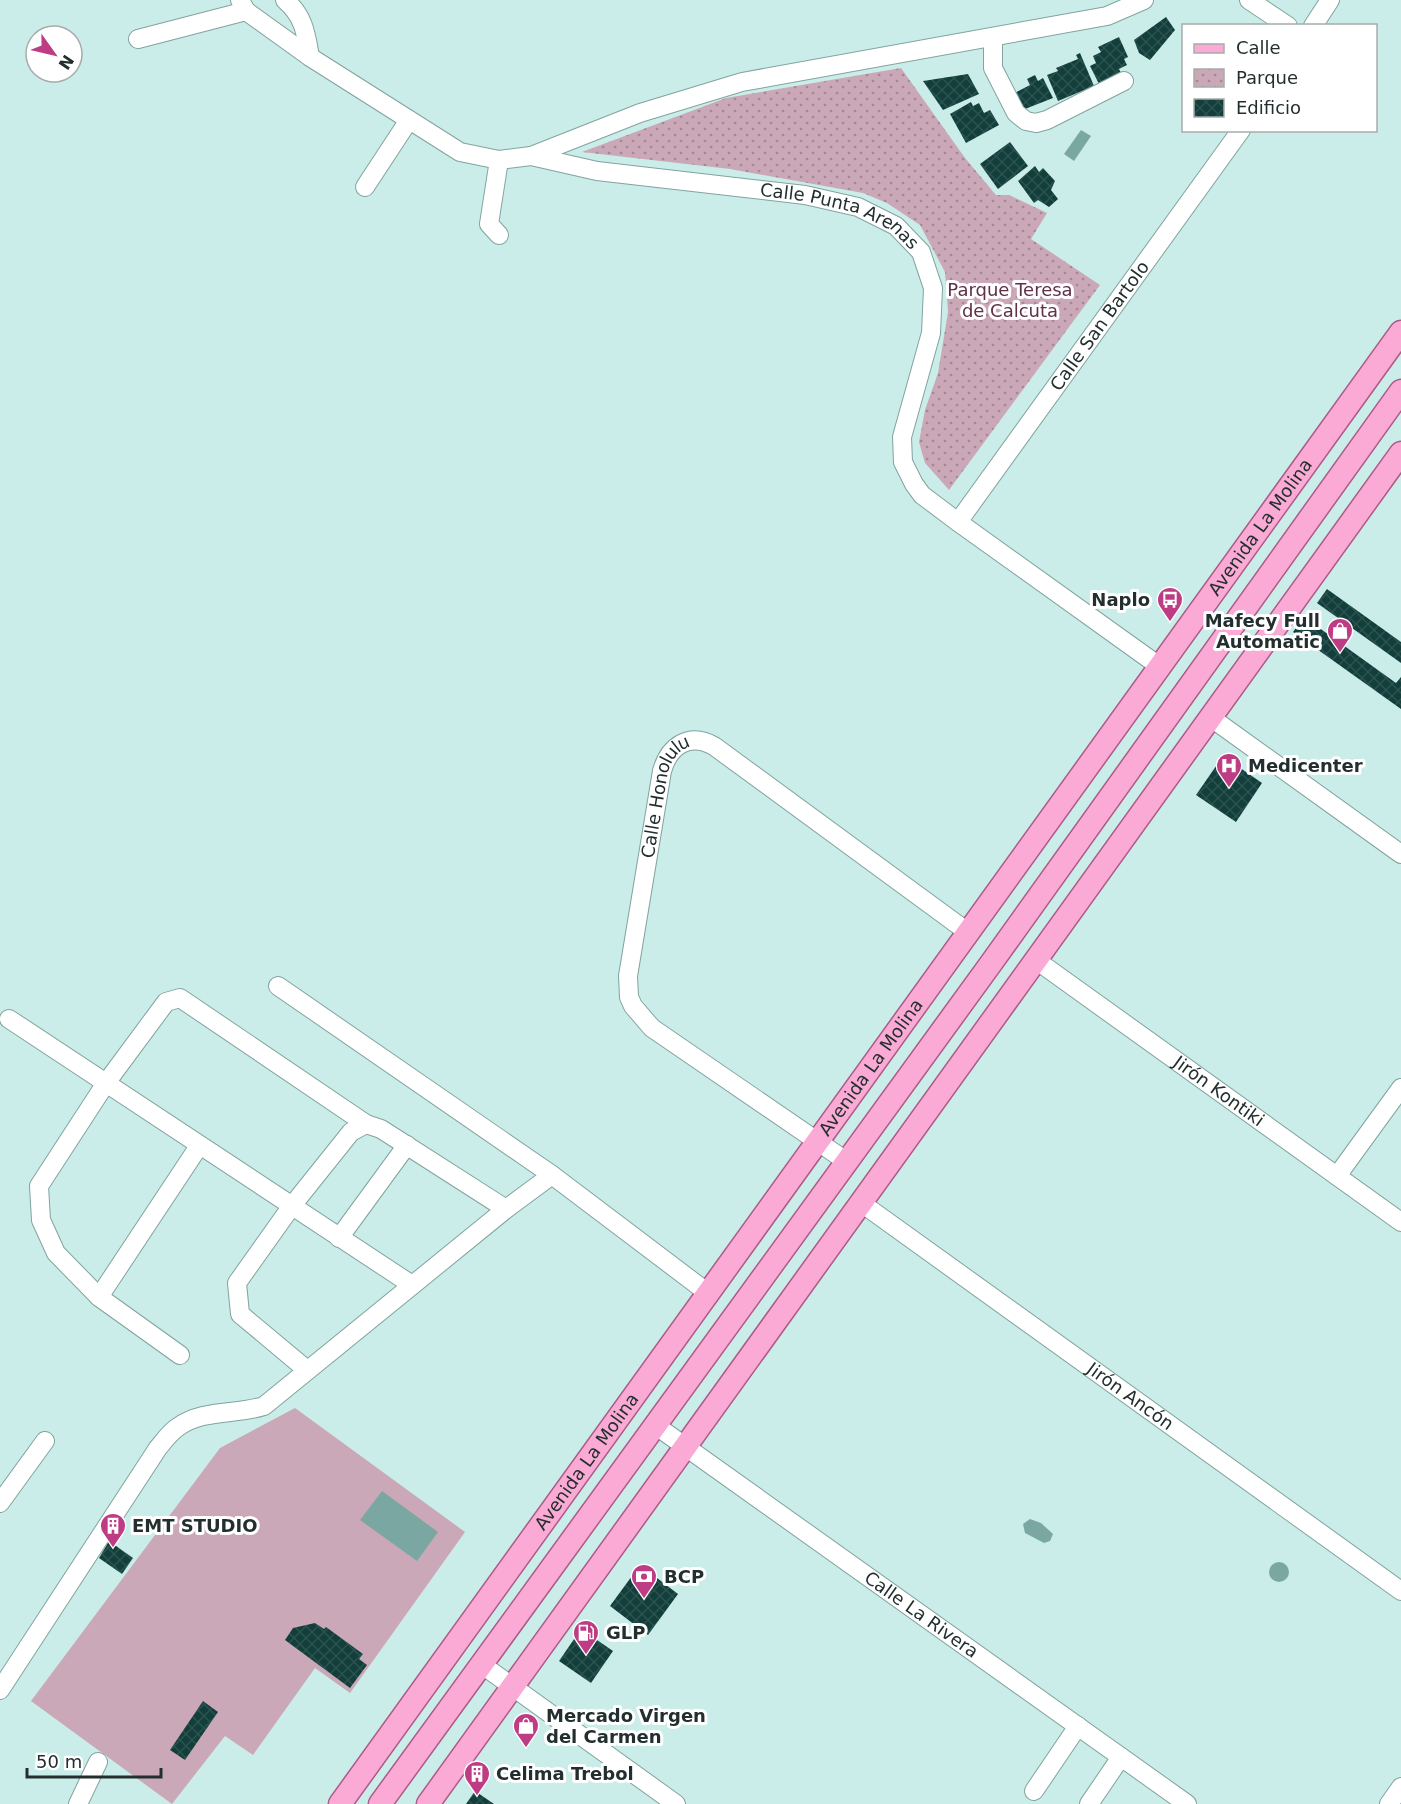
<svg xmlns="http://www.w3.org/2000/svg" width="1401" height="1804" viewBox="0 0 1401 1804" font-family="'DejaVu Sans',sans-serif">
<defs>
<pattern id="park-dots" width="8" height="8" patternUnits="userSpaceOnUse" patternTransform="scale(1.5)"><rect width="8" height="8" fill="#cba8b7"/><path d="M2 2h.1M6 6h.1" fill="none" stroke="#a48995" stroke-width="1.8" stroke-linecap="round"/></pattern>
<pattern id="building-cross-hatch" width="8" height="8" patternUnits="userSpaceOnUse" patternTransform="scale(1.5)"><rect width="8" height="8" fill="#123e3b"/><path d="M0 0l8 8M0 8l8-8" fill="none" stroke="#2c524f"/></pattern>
</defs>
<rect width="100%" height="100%" fill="#caede9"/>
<polygon fill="url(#park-dots)" points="901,68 965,158 996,195 1009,195 1047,213 1031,239 1100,285 949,490 925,463 919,442 925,410 938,373 948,312 945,272 920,225 887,203 863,193 730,169 582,152 726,98"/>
<polygon fill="#cba8b7" points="295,1408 465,1532 350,1693 315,1668 253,1755 225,1736 172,1804 31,1701 220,1448"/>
<g fill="#7ba7a3">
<polygon points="1081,130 1091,136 1074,161 1064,154"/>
<polygon points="382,1491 438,1532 417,1561 360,1520"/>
<polygon points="1030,1519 1041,1523 1053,1534 1050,1541 1044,1543 1025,1533 1023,1524"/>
<circle cx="1279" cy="1572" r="10"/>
</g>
<g fill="url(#building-cross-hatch)">
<polygon points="1166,17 1175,30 1150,60 1139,53 1134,40"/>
<polygon points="1119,37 1128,57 1124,59 1127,65 1119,69 1122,75 1100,86 1090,66 1096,63 1093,56 1101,52 1098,47"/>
<polygon points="1080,53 1094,86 1058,101 1047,75 1058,71 1056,68 1078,59 1076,55"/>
<polygon points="968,74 979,94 943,110 923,81"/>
<polygon points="1035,75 1038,81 1043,78 1053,98 1020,111 1011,95 1030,85 1027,79"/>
<polygon points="971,102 973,106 979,103 984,113 990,110 999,125 966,143 950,114"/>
<polygon points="1010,142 1028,166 998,189 980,164"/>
<polygon points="1035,166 1039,172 1043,168 1055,181 1051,190 1058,199 1049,207 1038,200 1034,203 1018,181"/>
<polygon points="1327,589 1401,642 1401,663 1317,603"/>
<polygon points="1304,617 1396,683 1401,677 1401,709 1293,632"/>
<polygon points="1223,756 1262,783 1236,822 1196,795"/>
<polygon points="109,1541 133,1558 122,1574 99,1558"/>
<polygon points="640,1565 678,1594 648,1635 610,1606"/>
<polygon points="315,1623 324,1629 326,1627 363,1654 359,1659 367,1665 350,1688 285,1640 293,1628"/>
<polygon points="581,1629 613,1651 591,1683 559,1661"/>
<polygon points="203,1701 218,1712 185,1760 170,1750"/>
<polygon points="475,1791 494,1804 466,1804"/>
</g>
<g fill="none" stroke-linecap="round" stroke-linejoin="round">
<defs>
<g id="minor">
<path id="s1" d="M240,0L246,11L310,57L460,152L499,160L531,156L597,171L805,195L858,207L896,226L921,252L933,288L931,333L902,437L903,462L914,484L922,495L958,522L1159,666"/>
<path d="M285,0C304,16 306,34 310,57"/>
<polyline points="1249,0 1288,26"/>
<polyline points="1313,26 1330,0"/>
<polyline points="993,37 993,68 1016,113 1026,121 1036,123 1047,120 1124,81"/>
<polyline points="138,39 246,11"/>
<polyline points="531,156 640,113 742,82 1107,16 1144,0"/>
<polyline points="365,187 409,120"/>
<polyline points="499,235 489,224 499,160"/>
<path id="s2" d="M958,522L1241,130"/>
<polyline points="1210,717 1401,854"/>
<path id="s3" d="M1036,960L1401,1222"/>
<polyline points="278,986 552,1175 708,1293"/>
<polyline points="9,1019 412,1285"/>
<path id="s4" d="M846,1161L652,1028L633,1006L629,997L628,976L662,771C669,746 689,732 714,746L969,933"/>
<polyline points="1337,1176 1401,1088"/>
<path id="s5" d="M860,1202L1401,1591"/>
<polyline points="339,1238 407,1145"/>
<polyline points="99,1297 199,1146"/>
<polyline points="180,1355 99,1297 56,1253 41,1220 39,1186 106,1083 166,1002 180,998 366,1124"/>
<polyline points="307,1370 240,1314 237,1283 291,1207 351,1132 366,1124 381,1129 506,1209"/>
<path id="s6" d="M655,1425L1187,1804"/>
<polyline points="0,1503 45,1441"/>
<polyline points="481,1664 676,1804"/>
<path d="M0,1690L158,1448C164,1441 170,1432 178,1427C203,1409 236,1415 264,1406L506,1209L552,1175"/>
<polyline points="1034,1791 1078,1726"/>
<polyline points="78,1804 98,1762"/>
<polyline points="1089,1804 1121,1757"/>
<polyline points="1389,1804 1401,1787"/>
</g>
<g id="major">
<path id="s7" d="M340,1804L1401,332"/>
<polyline points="380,1804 992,962 1401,391"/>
<polyline points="428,1804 1401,453"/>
</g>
</defs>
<use href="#minor" stroke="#82a39f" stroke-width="20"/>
<use href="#major" stroke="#ac5a87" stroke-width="25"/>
<use href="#minor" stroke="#fff" stroke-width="18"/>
<use href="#major" stroke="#faaad4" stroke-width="22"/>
</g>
<defs>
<symbol id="bus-pin" viewBox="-11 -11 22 30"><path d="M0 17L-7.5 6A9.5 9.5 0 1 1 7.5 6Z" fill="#be3c84" stroke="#fff"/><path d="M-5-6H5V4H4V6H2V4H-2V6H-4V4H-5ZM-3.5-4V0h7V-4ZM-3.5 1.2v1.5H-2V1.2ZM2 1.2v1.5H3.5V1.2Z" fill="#fff"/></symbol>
<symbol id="shop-pin" viewBox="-11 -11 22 30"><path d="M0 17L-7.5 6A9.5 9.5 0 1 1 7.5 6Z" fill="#be3c84" stroke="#fff"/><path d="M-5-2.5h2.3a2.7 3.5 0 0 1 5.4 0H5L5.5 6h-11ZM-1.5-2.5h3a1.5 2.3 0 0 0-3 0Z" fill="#fff"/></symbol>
<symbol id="hospital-pin" viewBox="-11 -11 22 30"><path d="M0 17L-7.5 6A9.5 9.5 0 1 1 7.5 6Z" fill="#be3c84" stroke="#fff"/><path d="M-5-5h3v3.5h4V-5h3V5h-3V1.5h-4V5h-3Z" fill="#fff"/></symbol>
<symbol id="building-pin" viewBox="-11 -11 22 30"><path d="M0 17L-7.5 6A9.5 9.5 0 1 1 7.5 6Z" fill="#be3c84" stroke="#fff"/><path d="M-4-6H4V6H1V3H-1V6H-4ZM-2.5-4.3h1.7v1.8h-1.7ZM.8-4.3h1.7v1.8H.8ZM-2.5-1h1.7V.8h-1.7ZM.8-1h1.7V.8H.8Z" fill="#fff"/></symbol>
<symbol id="bank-pin" viewBox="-11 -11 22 30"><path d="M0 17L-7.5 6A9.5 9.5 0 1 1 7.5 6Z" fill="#be3c84" stroke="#fff"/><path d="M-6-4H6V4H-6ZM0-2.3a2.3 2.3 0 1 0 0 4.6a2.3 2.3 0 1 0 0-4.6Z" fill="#fff"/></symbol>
<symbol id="fuel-pin" viewBox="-11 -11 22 30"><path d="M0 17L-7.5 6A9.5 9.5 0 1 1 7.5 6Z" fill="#be3c84" stroke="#fff"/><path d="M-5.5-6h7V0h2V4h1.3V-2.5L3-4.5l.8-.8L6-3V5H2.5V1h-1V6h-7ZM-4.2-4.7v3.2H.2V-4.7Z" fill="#fff"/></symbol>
</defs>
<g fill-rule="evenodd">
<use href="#bus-pin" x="1155" y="585" width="30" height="40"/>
<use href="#shop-pin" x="1325" y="616" width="30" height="40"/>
<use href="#hospital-pin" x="1214" y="751" width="30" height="40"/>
<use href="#building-pin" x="98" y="1511" width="30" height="40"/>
<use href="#bank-pin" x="629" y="1562" width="30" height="40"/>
<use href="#fuel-pin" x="571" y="1618" width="30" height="40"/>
<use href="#shop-pin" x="511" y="1711" width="30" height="40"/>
<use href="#building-pin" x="462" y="1759" width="30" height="40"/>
</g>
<g text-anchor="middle" stroke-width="6" stroke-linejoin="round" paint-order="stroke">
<g font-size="18" fill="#222f2e" stroke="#fff">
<text dy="6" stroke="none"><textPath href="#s1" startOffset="658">Calle Punta Arenas</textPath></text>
<text dy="6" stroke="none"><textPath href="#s2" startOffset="242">Calle San Bartolo</textPath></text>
<text dy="6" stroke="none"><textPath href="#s7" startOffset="1574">Avenida La Molina</textPath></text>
<text dy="6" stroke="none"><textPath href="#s4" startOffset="480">Calle Honolulu</textPath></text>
<text dy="6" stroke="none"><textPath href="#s7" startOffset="908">Avenida La Molina</textPath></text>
<text dy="6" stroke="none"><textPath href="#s3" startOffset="225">Jirón Kontiki</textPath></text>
<text dy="6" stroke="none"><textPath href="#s5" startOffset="333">Jirón Ancón</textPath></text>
<text dy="6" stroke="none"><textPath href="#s7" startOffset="422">Avenida La Molina</textPath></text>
<text dy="6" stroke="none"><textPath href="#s6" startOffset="327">Calle La Rivera</textPath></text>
</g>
<g font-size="18" fill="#602f48" stroke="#fff">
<text x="1010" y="296">Parque Teresa<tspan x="1010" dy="21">de Calcuta</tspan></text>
</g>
<g font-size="18" font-weight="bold" fill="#222f2e" stroke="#fff" text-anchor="start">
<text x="1150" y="606" text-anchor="end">Naplo</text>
<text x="1320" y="627" text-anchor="end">Mafecy Full<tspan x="1320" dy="21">Automatic</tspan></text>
<text x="1248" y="772">Medicenter</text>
<text x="132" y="1532">EMT STUDIO</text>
<text x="664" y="1583">BCP</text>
<text x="606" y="1639">GLP</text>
<text x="546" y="1722">Mercado Virgen<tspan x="546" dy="21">del Carmen</tspan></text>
<text x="496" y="1780">Celima Trebol</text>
</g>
</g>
<rect x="1182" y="24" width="195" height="108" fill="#ffffff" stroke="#a7acab" stroke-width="1.5"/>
<rect x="1194" y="44" width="30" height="9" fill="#faaad4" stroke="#a7acab" stroke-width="1.5"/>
<text x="1236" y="54" font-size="18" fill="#222f2e">Calle</text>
<rect x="1194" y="69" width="30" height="18" fill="url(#park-dots)" stroke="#a7acab" stroke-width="1.5"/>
<text x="1236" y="84" font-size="18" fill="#222f2e">Parque</text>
<rect x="1194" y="99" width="30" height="18" fill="url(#building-cross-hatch)" stroke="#a7acab" stroke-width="1.5"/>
<text x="1236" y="114" font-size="18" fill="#222f2e">Edificio</text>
<g transform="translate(54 54) rotate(124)"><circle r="28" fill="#ffffff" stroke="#a7acab" stroke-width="1.5"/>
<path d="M0-4.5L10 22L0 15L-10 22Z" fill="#be3c84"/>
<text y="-9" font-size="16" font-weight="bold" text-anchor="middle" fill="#222f2e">N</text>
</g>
<path d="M27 1768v9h134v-9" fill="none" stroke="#222f2e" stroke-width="3"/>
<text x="36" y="1768" font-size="18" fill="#222f2e" stroke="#ffffff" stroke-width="4.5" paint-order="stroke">50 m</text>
</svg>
